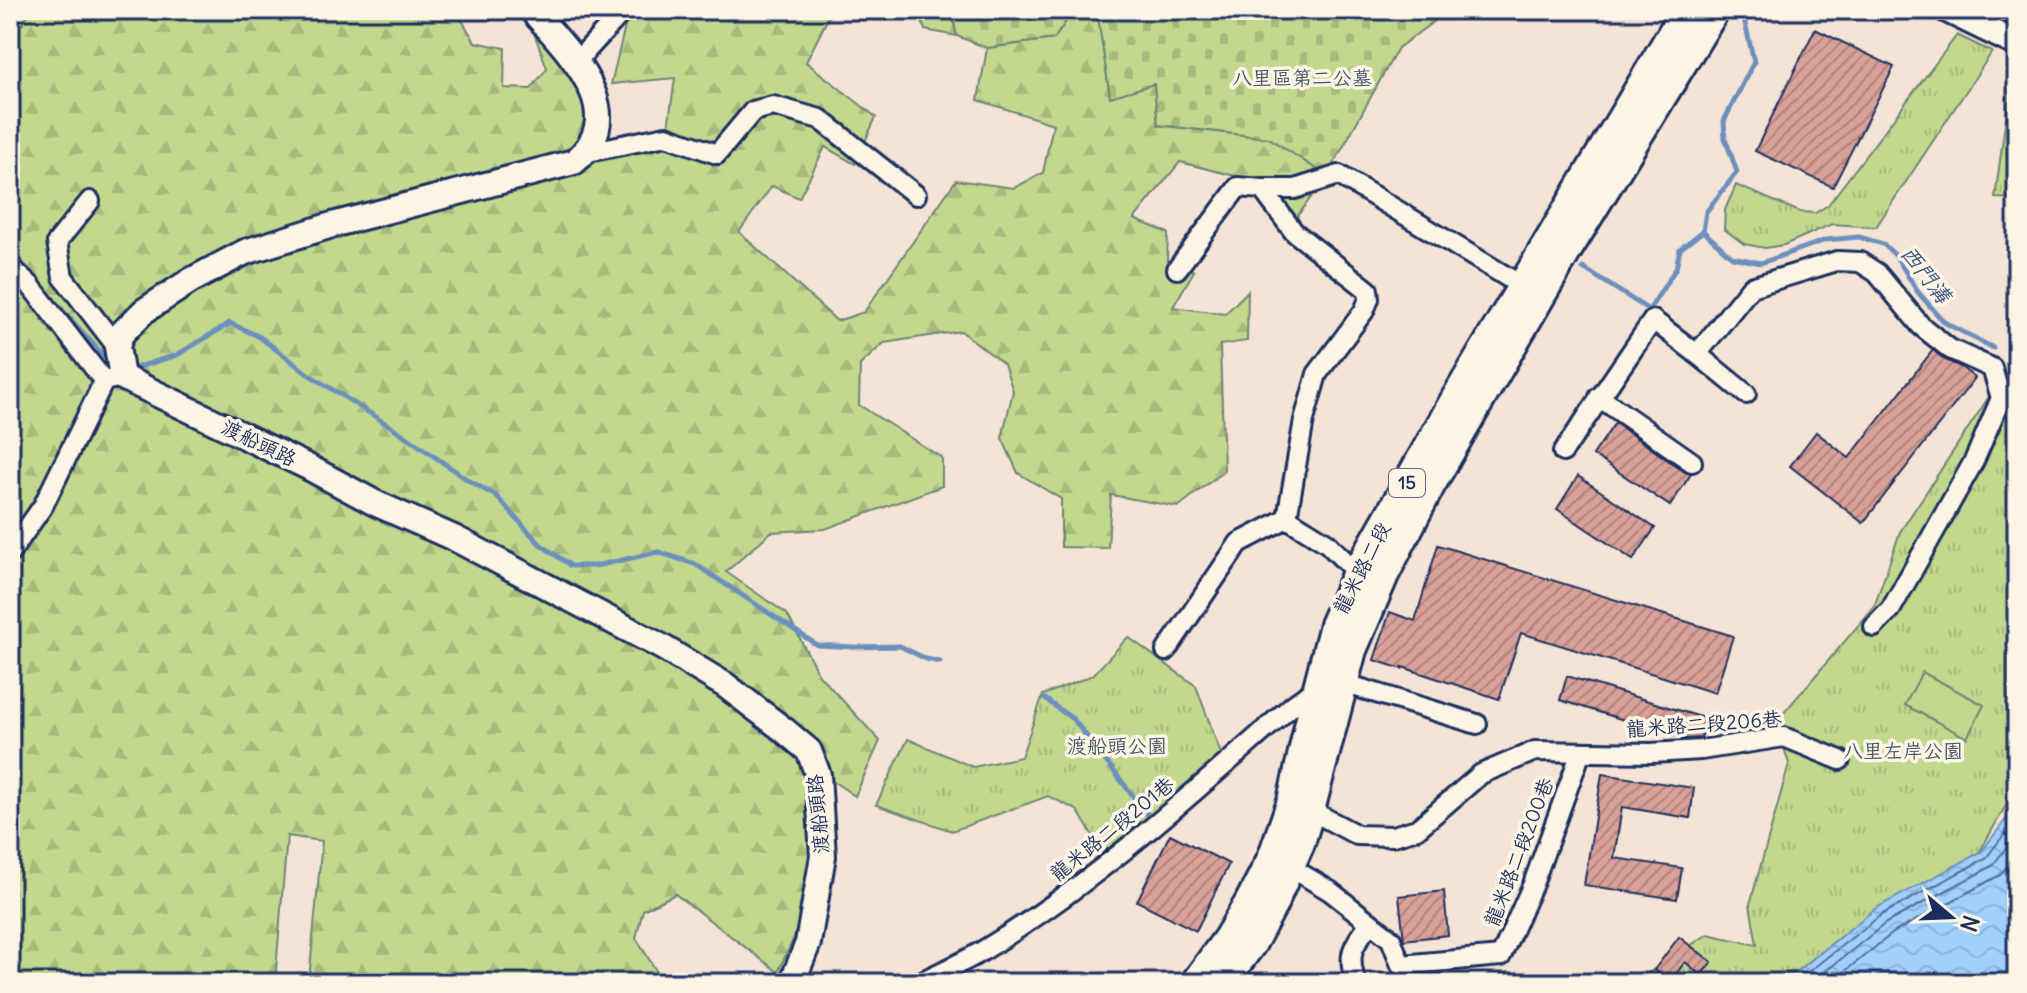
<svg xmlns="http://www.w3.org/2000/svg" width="2027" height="993" viewBox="0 0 2027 993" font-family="Delius,'LXGW WenKai TC',sans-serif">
<defs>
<pattern id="grass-tufts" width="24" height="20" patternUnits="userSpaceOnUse" patternTransform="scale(2)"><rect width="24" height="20" fill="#c2d88d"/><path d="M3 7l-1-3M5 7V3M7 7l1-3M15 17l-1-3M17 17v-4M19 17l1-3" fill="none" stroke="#a6ba7c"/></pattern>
<pattern id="forest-firs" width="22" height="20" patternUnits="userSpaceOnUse" patternTransform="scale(2)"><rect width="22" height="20" fill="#c2d88d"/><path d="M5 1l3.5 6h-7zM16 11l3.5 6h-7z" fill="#a6ba7c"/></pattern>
<pattern id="cemetery-stones" width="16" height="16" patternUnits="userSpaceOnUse" patternTransform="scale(2)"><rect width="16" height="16" fill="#c2d88d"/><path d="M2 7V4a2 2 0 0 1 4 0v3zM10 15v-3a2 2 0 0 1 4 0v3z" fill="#a6ba7c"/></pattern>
<pattern id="water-waves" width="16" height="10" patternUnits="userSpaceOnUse" patternTransform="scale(2)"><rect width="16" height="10" fill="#a2cffc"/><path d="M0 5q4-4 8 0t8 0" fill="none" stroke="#8bb2da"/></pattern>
<pattern id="building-hatch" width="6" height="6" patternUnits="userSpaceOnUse" patternTransform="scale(2)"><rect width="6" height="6" fill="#daa198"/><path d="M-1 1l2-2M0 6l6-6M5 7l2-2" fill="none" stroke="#b0847f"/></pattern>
</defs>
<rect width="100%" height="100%" fill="#f5e4d6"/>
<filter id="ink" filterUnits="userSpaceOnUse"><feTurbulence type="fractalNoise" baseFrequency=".0125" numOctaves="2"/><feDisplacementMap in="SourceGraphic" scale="16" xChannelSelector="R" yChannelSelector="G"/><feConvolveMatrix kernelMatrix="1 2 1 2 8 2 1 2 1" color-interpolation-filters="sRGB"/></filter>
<g filter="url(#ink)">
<g fill="url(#grass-tufts)" stroke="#6e8476" stroke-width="2">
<polygon points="1957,35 1992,52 1876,227 1832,224 1784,245 1765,248 1744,244 1724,229 1725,210 1736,185 1800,212 1815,213 1828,205"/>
<polygon points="2014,56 2017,57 2017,199 1995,198"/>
<polygon points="2017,354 2017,786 1979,853 1853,927 1781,983 1633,983 1708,934 1757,945 1750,904 1789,764 1776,722 1874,607 1900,532"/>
<polygon points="1128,637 1196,686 1221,754 1147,822 1103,852 1077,810 1048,796 952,831 876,805 908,739 973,767 1021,757 1043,695 1093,675"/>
</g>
<g fill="url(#forest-firs)" stroke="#6e8476" stroke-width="2">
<polygon points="30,10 456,10 475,42 505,48 504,88 531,89 547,68 534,33 557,22 575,42 593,150 667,135 675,78 611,84 629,10 832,10 806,62 876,117 855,164 825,147 799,198 772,186 739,232 837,321 864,312 956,180 1014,188 1043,173 1053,124 978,100 987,48 1054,39 1073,11 1097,10 1110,96 1154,83 1158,125 1269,138 1327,176 1295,219 1247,179 1180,162 1134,219 1168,233 1167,260 1194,271 1173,307 1225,314 1248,291 1247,341 1220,345 1224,471 1178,507 1111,495 1108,548 1061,547 1061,499 1018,473 1002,438 1013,391 1004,364 961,331 884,343 860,365 859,405 942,458 942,486 825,529 771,532 726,572 787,614 819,675 880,741 855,796 810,766 814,894 778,972 675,894 643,910 636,938 660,977 670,983 324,983 309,980 322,841 287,836 275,983 10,983 10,23 23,24"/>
<polygon points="918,10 951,10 957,36 925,30"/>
</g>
<g fill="url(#cemetery-stones)" stroke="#6e8476" stroke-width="2">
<polygon points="951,10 1090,10 1073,11 1054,39 987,48 957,36"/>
<polygon points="1097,10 1449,10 1398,48 1327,176 1269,138 1158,125 1154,84 1110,97"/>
</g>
<polygon fill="#c2d88d" stroke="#6e8476" stroke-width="2" points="1922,672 1984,705 1967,738 1905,705"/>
<polygon fill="url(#water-waves)" stroke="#6c8fbd" stroke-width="2" points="2017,805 2017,983 1768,983 1799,970 1876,908 1981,852"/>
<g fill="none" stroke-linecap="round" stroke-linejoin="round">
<g stroke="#516f9d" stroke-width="2">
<polyline points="1788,983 1803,976 1881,915 1986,858 2017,818"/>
<polyline points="1811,983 1886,923 1992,866 2017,834"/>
<polyline points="1830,983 1893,933 2000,875 2017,854"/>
</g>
<g stroke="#6c8fbd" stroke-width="5">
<polyline points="1742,10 1754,62 1724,121 1725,138 1737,172 1706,212 1703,231 1732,257 1761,263 1826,240 1859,237 1883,244 1896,256 1917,291 1944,322 1993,348"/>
<polyline points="10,250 36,279"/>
<polyline points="1583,268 1649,310 1676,268 1680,249 1703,231"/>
<polyline points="42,287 107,360"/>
<polyline points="135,368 177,355 230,323 260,337 308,374 398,431 468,480 496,496 540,544 571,566 595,566 658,552 695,564 817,645 854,647 900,646 926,659 940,662"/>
<polyline points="1045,699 1074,720 1151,819"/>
</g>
</g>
<g fill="url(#building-hatch)" stroke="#1b2f5e" stroke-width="2">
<polygon points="1815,29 1894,67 1833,187 1755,151"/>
<polygon points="1933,350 1945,360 1961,367 1975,378 1863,523 1790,466 1816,432 1849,458"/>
<polygon points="1615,423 1685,472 1691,474 1670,506 1593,455"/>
<polygon points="1578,476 1655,528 1633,560 1557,509"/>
<polygon points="1438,545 1733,636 1715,693 1521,633 1499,699 1402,667 1402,669 1374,660 1390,612 1415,621"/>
<polygon points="1567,676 1707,719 1701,738 1685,739 1560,700"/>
<polygon points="1602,774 1694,788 1690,818 1622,807 1614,858 1682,868 1677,899 1584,885"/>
<polygon points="1170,834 1229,864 1196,931 1137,901"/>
<polygon points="1444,891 1448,935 1404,940 1399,896"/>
<polygon points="1679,937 1712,962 1701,975 1685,962 1670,982 1654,970"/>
</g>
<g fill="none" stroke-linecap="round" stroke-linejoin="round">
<defs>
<g id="street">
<polyline points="576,62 624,10"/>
<polyline points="588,152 666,136 717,154 753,111 773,106 820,119 916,195"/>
<polyline points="1262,189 1294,232 1368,290 1369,299 1364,311 1317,374 1304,420 1287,518 1327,543 1357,573"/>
<polyline points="90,201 57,242 63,277 117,347"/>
<polyline points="10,267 30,285 104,381"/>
<polyline points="1177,269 1238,187 1262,189 1295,189 1339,175 1522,286"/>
<polyline points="1697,354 1746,394"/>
<polyline points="1599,397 1692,462"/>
<polyline points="1563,452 1653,320 1697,354 1751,287 1837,261 1860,262 1877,273 1921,326 1950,349 1992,368 2001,398 1974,461 1891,609 1874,627"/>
<polyline points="10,553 43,506 104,381 122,377"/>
<polyline points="1166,651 1239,543 1287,518"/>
<polyline points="1343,683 1477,724"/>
<polyline points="1310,810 1357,835 1393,836 1417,829 1481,774 1535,751 1651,753 1701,750 1784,737 1840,760"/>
<polyline points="1290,867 1330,891 1391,939 1401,965 1501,956 1533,884 1581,752"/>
<path d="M919,983C940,972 963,963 984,950C1097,881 1194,792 1293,705L1318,687"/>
<path d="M1356,983C1346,954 1353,946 1370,923"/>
</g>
<g id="secondary">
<path d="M532,10C567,51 634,113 574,162L332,225L245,252L190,281L144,311L121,334L117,347L122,377L308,467L375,503L456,539L662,647L725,685L784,730L809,751L818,775L823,856L808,943L792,983"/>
<polyline points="1947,10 2017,44"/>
</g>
<g id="primary">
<polyline points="1195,983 1228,938 1249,903 1272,858 1292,801 1318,687 1334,625 1357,573 1456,398 1686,10"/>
<polyline points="1222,983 1252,943 1272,906 1300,843 1310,810 1352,650 1384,575 1430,486 1568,249 1715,10"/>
</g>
</defs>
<use href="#street" stroke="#1b2f5e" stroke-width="24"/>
<use href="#secondary" stroke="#1b2f5e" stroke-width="30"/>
<use href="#primary" stroke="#1b2f5e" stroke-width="34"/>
<use href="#street" stroke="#fcf5e5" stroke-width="18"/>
<use href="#secondary" stroke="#fcf5e5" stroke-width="24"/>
<use href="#primary" stroke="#fcf5e5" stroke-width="28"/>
</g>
</g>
<g text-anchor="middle" stroke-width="7" stroke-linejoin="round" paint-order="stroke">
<rect fill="#fcf5e5" stroke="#5e6a86" stroke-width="2" x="1389" y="469" width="36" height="28" rx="6"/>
<g font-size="18" font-weight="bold" fill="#1b2f5e">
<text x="1407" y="489">15</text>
</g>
<g font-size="20" fill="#45596a" stroke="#fcf5e5">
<text x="1302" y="85">八里區第二公墓</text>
<text x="1117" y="753">渡船頭公園</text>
<text x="1903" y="758">八里左岸公園</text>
</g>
<g font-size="20" fill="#1b2f5e" stroke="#fcf5e5">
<text transform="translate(259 443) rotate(26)" y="7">渡船頭路</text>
<text transform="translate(1362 568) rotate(-63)" y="7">龍米路二段</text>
<text transform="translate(1704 724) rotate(-4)" y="7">龍米路二段206巷</text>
<text transform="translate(818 814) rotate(-95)" y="7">渡船頭路</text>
<text transform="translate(1112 829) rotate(-39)" y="7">龍米路二段201巷</text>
<text transform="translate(1519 852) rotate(-69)" y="7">龍米路二段200巷</text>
</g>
<g font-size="22" font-style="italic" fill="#3d5786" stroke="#fcf5e5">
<text transform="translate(1926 274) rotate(52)" y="8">西門溝</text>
</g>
</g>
<rect width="2027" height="993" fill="none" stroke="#fcf5e5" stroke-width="40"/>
<rect x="20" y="20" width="1987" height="953" fill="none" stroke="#1b2f5e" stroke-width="3" filter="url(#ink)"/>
<g transform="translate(1951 917) rotate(109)" stroke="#fcf5e5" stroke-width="6" paint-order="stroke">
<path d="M0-6L14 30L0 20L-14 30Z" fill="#1b2f5e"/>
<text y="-12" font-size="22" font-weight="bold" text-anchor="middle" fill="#1b2f5e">N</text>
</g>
</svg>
